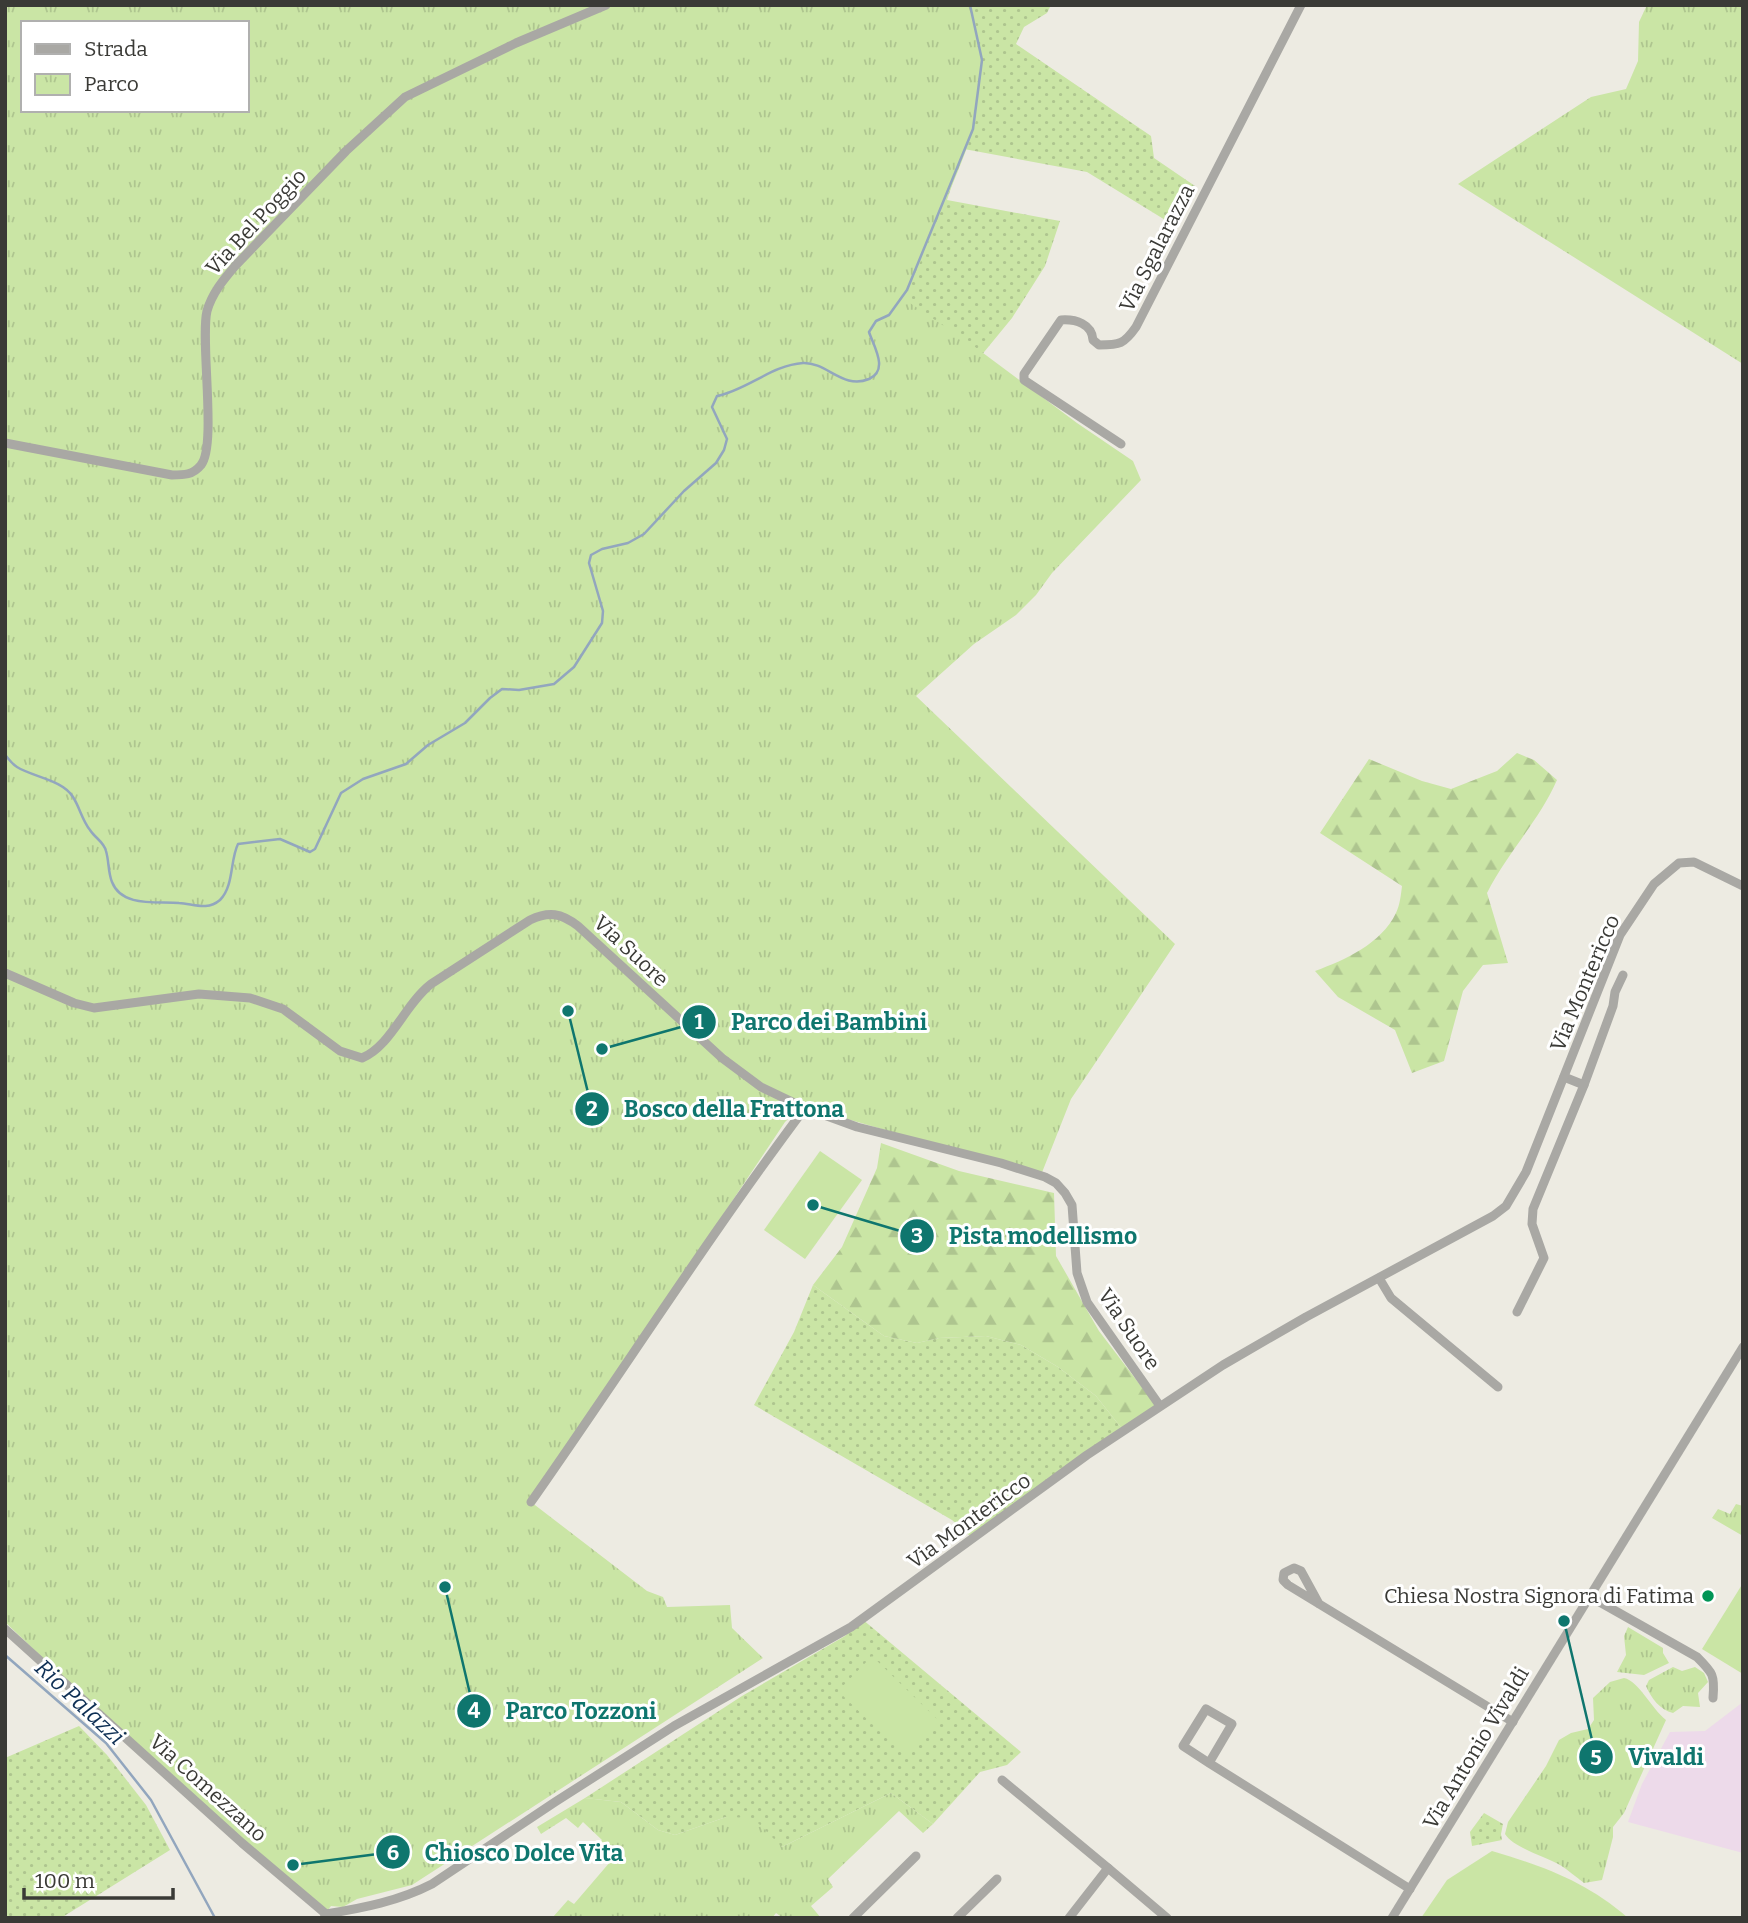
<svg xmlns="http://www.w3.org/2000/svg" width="1748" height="1923" viewBox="0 0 1748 1923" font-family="Bitter,serif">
<defs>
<pattern id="grass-dots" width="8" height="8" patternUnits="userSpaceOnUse" patternTransform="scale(1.75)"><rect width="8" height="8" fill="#cae5a5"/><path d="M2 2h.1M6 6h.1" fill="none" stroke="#aec58f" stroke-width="1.8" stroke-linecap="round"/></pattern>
<pattern id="forest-firs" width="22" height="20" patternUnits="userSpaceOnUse" patternTransform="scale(1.75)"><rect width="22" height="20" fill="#cae5a5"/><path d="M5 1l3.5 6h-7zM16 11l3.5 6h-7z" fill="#aec58f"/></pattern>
<pattern id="park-tufts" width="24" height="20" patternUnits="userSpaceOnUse" patternTransform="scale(1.75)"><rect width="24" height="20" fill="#cae5a5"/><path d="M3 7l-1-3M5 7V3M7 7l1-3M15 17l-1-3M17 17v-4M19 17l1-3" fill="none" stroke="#aec58f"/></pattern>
</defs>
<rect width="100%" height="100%" fill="#edebe2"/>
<polygon fill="#eddaea" points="1743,1702 1743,1853 1628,1822 1642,1784 1670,1732 1705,1731"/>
<g fill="url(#grass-dots)">
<polygon points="881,5 1051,5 1047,13 1024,27 1016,44 1151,136 1154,158 1195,186 1175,226 1087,172 964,149 947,200 1060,221 1045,266 1012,318 980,357 470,409"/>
<polygon points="813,1285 884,1336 917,1343 939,1338 986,1336 1021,1345 1058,1367 1096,1396 1123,1430 970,1536 952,1520 754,1405 794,1332"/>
<polygon points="862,1619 1021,1752 1007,1765 980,1772 933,1824 891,1793 782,1847 726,1817 675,1835 658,1830 621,1802 585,1798 742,1696 845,1636"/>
<polygon points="79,1726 107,1755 146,1805 170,1850 61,1918 5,1918 5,1758"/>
<polygon points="1484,1813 1503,1824 1501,1834 1502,1840 1472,1846 1470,1832"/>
</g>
<g fill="url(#forest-firs)">
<path d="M1517,753L1534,760L1557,780C1539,821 1507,853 1487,893L1508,963L1483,965L1463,991L1444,1061L1412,1073L1395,1030L1338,997L1315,971C1345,960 1381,944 1396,913C1400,905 1401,894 1402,886L1320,833L1369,759L1422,781L1451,789L1497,771Z"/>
<polygon points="881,1143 959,1171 1054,1193 1056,1256 1099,1331 1160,1411 1123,1430 1096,1396 1058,1367 1021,1345 986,1336 939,1338 917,1343 884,1336 813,1285 842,1247 877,1168"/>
</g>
<g fill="url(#park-tufts)" fill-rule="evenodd">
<path d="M5,5H969C980,32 987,66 982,95C973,146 943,202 925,251C919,268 907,284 907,301L975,347L1077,423L1133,461L1141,480L1052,573L1036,595L1016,615L974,644L916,696L1175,944L1071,1099L1041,1175L802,1106L785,1122L531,1502L647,1591L663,1597L667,1607L730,1605L732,1628L763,1658L412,1885L357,1899L343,1907L331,1906L327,1911L149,1759L5,1622ZM23,23H247V110H23Z"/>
<polygon points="1647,5 1743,5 1743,364 1458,184 1591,97 1626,89 1638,61 1639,22"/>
<polygon points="1736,1504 1743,1506 1743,1536 1712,1518 1718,1509 1730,1514"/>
<polygon points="1628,1627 1663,1648 1663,1653 1669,1663 1644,1675 1617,1672 1626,1655 1624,1636"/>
<path d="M1673,1667L1682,1671L1695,1667L1704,1673L1708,1682L1698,1693L1700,1707L1683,1706L1673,1713C1660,1710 1651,1698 1646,1686L1649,1680Z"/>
<path d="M1624,1678C1639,1681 1651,1708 1666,1720L1624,1813L1613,1827V1837L1602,1880L1584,1883C1576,1877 1568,1870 1560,1865C1544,1856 1514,1848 1505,1834L1508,1822L1546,1766L1559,1740L1571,1733L1588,1729L1594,1720L1593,1698L1610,1682Z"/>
<polygon points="891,1793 933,1824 923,1833 899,1811 828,1879 833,1887 811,1906 821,1918 783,1918 776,1913 772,1918 553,1917 568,1900 574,1904 610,1862 606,1857 608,1854 598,1845 602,1840 583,1822 578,1828 566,1818 541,1834 537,1827 585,1798 621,1802 658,1830 675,1835 726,1817 753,1818 782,1847"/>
</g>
<g fill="#cae5a5">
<polygon points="820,1151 862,1180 805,1259 764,1230"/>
<polygon points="1743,1583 1743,1674 1702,1649"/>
<polygon points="872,1656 938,1720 904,1755 838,1691"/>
<path d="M1492,1851C1543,1866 1587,1882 1628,1918H1421L1447,1880Z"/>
</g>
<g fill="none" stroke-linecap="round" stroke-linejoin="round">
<g stroke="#92a6be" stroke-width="2.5">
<path d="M5,755C9,759 12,764 17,767C33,777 63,780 73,797C80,808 82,820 90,830C95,838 104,842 106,851C109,861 108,872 112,882C122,908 158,901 179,903C194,904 207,911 220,900C234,886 230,860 238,844L280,839L310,852L315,849L341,793L363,779L406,764L428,745L465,723L490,698L502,689L519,690L554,684L574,667L602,623L603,611L589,563L591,555L602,549L628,543L644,534L684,491L716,463L724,450L727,439L712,407L717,396C747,390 772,365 803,363C827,362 843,390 869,379C889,370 874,347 869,332L876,321L889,315L907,290L973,129L982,60L970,5"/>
<polyline points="5,1655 106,1743 151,1800 215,1918"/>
</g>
<g stroke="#a9a8a4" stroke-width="9">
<path d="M5,443L172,475C184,475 193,475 201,465C217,446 200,340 207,311C212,293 224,279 235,266L346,151L405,97L516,43L606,5"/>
<path d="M1121,444L1024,380V374L1061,320C1076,319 1092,324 1093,340L1099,345C1120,345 1124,344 1136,327L1301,5"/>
<path d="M5,973L74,1003L94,1008L199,994L250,998L283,1009L340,1051L362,1058C391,1046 405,1004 431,984L530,920C549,911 561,913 578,926L722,1058L761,1087L805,1108L857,1127L1001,1163L1045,1177L1056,1183L1065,1193L1072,1205L1077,1273L1087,1302L1160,1406"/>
<polyline points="1584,1085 1613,1006 1615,992 1623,975"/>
<polyline points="1379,1278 1391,1298 1498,1387"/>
<polyline points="1517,1312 1544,1258 1532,1224 1533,1209 1584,1085 1564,1077"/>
<path d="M531,1502C623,1371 709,1236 805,1108"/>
<path d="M1589,1596L1697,1657C1713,1673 1715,1675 1713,1698"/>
<polyline points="1319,1604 1301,1571 1294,1568 1284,1573 1283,1580 1288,1585 1513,1722"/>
<polyline points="5,1629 242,1843 326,1914"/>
<polyline points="1209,1763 1232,1724 1206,1709 1183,1746 1209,1763 1410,1889"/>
<polyline points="1002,1780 1108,1868 1069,1918"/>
<polyline points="1108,1868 1167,1918"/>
<path d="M324,1918L326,1914C363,1908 399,1901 432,1884L555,1802L674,1726L851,1627L1087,1455L1223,1365L1306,1317L1493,1216L1506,1206L1526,1172L1620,935L1654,884L1679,863L1694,862L1743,886"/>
<polyline points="853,1918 916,1856"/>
<polyline points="957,1918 997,1879"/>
<polyline points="1392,1918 1743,1347"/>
</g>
</g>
<circle fill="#019556" stroke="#fff" stroke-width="2.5" cx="1708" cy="1596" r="7"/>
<g text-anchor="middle" stroke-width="6" stroke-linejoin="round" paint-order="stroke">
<g font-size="21" fill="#3a3a36" stroke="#fff">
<text transform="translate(256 222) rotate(-47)" y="7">Via Bel Poggio</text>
<text transform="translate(1157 248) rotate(-63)" y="7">Via Sgalarazza</text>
<text transform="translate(631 951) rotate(43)" y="7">Via Suore</text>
<text transform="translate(1585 983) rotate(-67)" y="7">Via Montericco</text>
<text transform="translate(1129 1329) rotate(56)" y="7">Via Suore</text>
<text transform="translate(969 1521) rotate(-36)" y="7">Via Montericco</text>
<text transform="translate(1476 1748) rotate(-59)" y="7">Via Antonio Vivaldi</text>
<text transform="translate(208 1788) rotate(42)" y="7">Via Comezzano</text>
</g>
<g font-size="21" fill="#3a3a36" stroke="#fff" text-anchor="end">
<text x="1694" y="1603">Chiesa Nostra Signora di Fatima</text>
</g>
<g font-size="23" font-style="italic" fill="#0e2f54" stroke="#fff">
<text transform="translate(80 1702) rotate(43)" y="8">Rio Palazzi</text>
</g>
</g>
<path fill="none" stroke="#0f766e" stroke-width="2.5" d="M602 1049L699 1022M568 1011L592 1109M813 1205L917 1236M445 1587L474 1711M1564 1621L1596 1757M293 1865L393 1852"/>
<g fill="#0f766e" stroke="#fff" stroke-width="2.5">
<circle cx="602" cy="1049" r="7"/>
<circle cx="568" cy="1011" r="7"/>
<circle cx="813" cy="1205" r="7"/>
<circle cx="445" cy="1587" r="7"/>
<circle cx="1564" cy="1621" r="7"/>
<circle cx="293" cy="1865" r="7"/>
<circle cx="699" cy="1022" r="18"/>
<circle cx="592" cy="1109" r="18"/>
<circle cx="917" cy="1236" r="18"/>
<circle cx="474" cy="1711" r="18"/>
<circle cx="1596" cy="1757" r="18"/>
<circle cx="393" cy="1852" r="18"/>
</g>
<g font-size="21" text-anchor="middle" font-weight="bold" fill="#fff">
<text x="699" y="1029">1</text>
<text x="592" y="1116">2</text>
<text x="917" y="1243">3</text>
<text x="474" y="1718">4</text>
<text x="1596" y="1765">5</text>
<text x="393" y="1860">6</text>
</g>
<g font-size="23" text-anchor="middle" font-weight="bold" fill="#0f766e" stroke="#fff" stroke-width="6" stroke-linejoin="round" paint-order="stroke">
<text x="829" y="1030">Parco dei Bambini</text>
<text x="734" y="1117">Bosco della Frattona</text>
<text x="1043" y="1244">Pista modellismo</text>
<text x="581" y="1719">Parco Tozzoni</text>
<text x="1666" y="1765">Vivaldi</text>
<text x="524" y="1861">Chiosco Dolce Vita</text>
</g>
<rect width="1748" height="1923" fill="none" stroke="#3a3a36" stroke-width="14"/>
<rect x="21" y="21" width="228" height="91" fill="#ffffff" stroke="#b0b0af" stroke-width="2"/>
<rect x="35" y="44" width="35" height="10" fill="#a9a8a4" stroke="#b0b0af" stroke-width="2"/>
<text x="84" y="56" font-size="21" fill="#3a3a36">Strada</text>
<rect x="35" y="74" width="35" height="21" fill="url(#park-tufts)" stroke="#b0b0af" stroke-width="2"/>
<text x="84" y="91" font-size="21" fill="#3a3a36">Parco</text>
<path d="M24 1888v10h149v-10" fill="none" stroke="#3a3a36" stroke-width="3.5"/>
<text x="35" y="1888" font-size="21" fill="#3a3a36" stroke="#ffffff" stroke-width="5" paint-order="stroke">100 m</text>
</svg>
